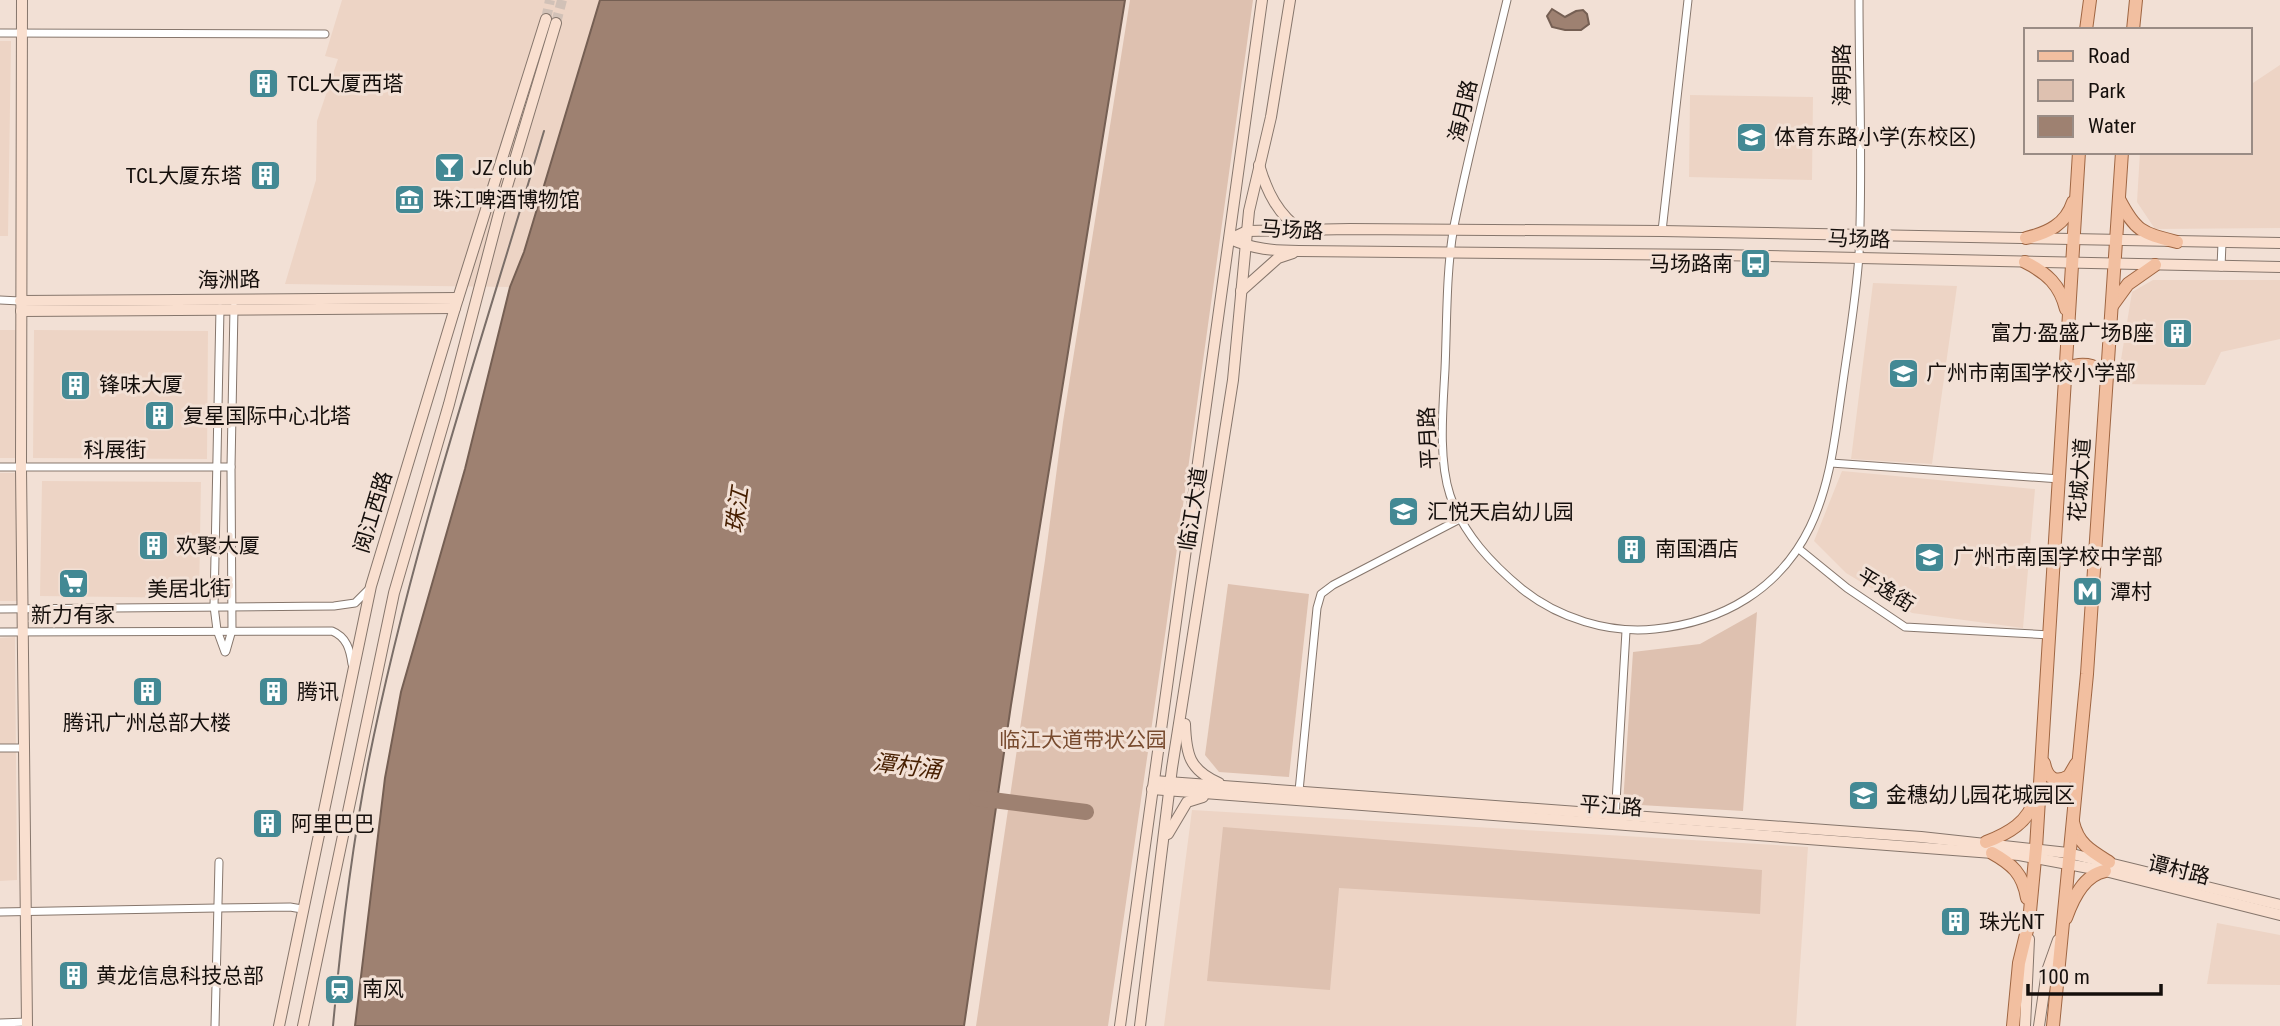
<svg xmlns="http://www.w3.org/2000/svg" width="2280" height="1026" viewBox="0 0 2280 1026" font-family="'Roboto Condensed','Noto Sans SC',sans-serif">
<rect width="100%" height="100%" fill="#f2e0d5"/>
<g fill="#edd4c5">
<polygon points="342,0 600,0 524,252 510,287 285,284 316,180 317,121 338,59 325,56"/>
<polygon points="0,41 11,41 8,236 0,236"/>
<polygon points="2280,65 2280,228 2155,229 2137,202 2140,152 2250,152 2250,85"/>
<polygon points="1690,95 1813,97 1812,180 1689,177"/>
<polygon points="2153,280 2280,280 2280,339 2221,352 2205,385 2117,384 2132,292"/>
<polygon points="1873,283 1957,286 1932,464 1851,459"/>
<rect x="0" y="330" width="17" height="128"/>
<polygon points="34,330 208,331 207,459 33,458"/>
<polygon points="1842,471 2035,489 2023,628 1912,613 1846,573 1814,541"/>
<rect x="0" y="473" width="17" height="128"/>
<polygon points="42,481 201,482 199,598 40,596"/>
<polygon points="15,637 17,880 0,881 0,638"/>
<polygon points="1192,810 1808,847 1796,1026 1164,1026"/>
<polygon points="2217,923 2280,935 2280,985 2207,984"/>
</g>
<g fill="#dec1b0">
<polygon points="1130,0 1253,0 1166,628 1108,1026 976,1026 1045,560 1063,422"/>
<polygon points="1228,584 1309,594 1289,777 1219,772 1205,755"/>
<polygon points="1757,612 1743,811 1623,804 1633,652 1700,644"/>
<polygon points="1223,827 1762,870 1760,914 1339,888 1330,990 1207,981"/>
</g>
<g fill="#9e8171" stroke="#755f53" stroke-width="2">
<polygon points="600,0 1125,0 1011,705 964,1026 355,1026 385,778 401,692 465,469 510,287 524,252"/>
<polygon points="1552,9 1565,17 1576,11 1583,10 1587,14 1589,24 1581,30 1565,30 1552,27 1547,16"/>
</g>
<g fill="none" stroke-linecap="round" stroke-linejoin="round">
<polyline stroke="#9e8171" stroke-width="16" points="977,798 1086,812"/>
<g stroke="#d1c1b7" stroke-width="10" stroke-dasharray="10 5" stroke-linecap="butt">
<polyline points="546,19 550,0"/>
<polyline points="556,23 562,0"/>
</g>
<defs>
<g id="street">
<path d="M1507,0C1489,75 1469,151 1454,226C1446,270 1447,324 1445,369C1443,408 1438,458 1450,495C1463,534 1492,564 1522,589C1558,618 1609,634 1655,629C1723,622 1780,589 1810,527C1831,483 1835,436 1842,389C1848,345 1856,300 1859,255C1863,170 1859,85 1859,0"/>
<polyline points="0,33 325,34"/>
<polyline points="1662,231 1688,0"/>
<polyline points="2221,267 2222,243"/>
<polyline points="0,300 20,301"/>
<polyline points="220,308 214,606 217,630 225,652"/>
<polyline points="1831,463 2060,479"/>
<polyline points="0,467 231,467"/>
<polyline points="1799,549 1847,588 1905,627 2050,635"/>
<polyline points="0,609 334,606 355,603 368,590"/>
<path d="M0,632L332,631C347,637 350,650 352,664"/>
<polyline points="226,651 232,630 231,467 234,307"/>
<polyline points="0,748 24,748"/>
<polyline points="1299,791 1317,608 1321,594 1333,585 1460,519"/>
<polyline points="1615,819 1626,631"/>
<polyline points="0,912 217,908 290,907 302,909"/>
<polyline points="0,1023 27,1022"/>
<polyline points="215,1026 219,862"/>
</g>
<g id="secondary">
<polyline points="22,0 21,468 27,1026"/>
<path d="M1259,165C1267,192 1278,215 1302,231"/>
<path d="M1230,239C1253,249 1274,251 1299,251L1718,255L2280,267"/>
<polyline points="1230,239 1247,231 1350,229 1662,231 2280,243"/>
<polyline points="1241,291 1278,258 1293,253"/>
<polyline points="20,301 458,298"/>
<polyline points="21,311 455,308"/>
<path d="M1185,724C1186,754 1189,770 1219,783"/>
<polyline points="1154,781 1921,837 2068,853 2280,905"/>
<polyline points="1152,789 2019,855 2105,871 2280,915"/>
<polyline points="1168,834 1187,802 1203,797"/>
<polyline points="279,1026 371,586 455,308 546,19"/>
<polyline points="303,1026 394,593 449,404 499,213 556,23"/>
<polyline points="1120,1026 1262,0"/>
<polyline points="1140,1026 1172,768 1233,380 1249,211 1271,117 1290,0"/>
<polyline points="2025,1026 2029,939"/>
<polyline points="2039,1026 2047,971 2058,940"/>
</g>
<g id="primary">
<polyline points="2086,30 2090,0"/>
<polyline points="2133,30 2136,0"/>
<path d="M2119,199C2136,232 2142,233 2177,242"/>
<path d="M2026,238C2048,233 2066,224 2073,202"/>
<path d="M2025,262C2047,273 2060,285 2066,309"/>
<polyline points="2112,306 2128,284 2155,265"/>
<path d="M2067,368C2082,362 2093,364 2106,374"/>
<path d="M2044,763C2047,778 2055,784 2069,776L2076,764"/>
<path d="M2073,822C2078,844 2091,851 2109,862"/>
<path d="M1986,842C2007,834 2030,822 2035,797"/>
<path d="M1992,853C2012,864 2023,874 2027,898"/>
<path d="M2066,918C2073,898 2084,875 2105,871"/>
<polyline points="2013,1026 2019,963 2029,922 2036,848 2079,152"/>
<polyline points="2053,1026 2087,674 2122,152"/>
</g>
</defs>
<use href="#street" stroke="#86766c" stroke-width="9"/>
<use href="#secondary" stroke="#86766c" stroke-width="12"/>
<use href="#primary" stroke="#9f6643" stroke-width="14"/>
<use href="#street" stroke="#fff" stroke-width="7"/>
<use href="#secondary" stroke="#f9dfcf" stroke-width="10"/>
<use href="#primary" stroke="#f2bfa0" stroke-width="12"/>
<path stroke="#7a6e68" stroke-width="2" d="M333,1026C341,938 351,851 368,764C411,549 482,340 544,131"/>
</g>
<defs>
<symbol id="building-square" viewBox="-11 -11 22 22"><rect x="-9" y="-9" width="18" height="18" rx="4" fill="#438994" stroke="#f2e0d5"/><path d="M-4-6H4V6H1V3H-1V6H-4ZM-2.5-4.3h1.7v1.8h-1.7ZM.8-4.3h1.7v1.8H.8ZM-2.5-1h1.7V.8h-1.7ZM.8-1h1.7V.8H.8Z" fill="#fff"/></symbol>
<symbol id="school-square" viewBox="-11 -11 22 22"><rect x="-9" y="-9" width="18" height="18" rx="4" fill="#438994" stroke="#f2e0d5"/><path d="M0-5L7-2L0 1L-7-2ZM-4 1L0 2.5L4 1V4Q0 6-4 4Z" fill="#fff"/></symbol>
<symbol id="bar-square" viewBox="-11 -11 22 22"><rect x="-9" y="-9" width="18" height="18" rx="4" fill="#438994" stroke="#f2e0d5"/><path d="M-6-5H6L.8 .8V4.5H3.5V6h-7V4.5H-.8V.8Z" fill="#fff"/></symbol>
<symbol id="museum-square" viewBox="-11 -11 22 22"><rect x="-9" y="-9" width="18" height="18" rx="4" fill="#438994" stroke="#f2e0d5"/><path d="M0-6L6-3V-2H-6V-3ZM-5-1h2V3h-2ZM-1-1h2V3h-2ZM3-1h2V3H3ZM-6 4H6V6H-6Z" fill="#fff"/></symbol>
<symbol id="bus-square" viewBox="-11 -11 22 22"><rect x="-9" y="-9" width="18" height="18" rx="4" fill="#438994" stroke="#f2e0d5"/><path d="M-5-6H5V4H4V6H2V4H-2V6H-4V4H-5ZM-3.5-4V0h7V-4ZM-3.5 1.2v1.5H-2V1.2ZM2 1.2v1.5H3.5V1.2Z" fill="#fff"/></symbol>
<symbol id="supermarket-square" viewBox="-11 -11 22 22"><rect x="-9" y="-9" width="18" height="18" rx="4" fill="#438994" stroke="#f2e0d5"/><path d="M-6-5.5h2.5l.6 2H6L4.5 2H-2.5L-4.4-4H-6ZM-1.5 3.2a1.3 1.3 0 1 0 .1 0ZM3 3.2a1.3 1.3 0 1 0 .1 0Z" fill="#fff"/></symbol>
<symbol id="metro-square" viewBox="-11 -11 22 22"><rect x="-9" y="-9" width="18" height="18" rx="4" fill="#438994" stroke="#f2e0d5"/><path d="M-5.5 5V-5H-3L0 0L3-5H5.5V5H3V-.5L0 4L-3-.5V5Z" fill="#fff"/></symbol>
<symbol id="station-square" viewBox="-11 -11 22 22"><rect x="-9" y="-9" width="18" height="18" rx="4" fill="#438994" stroke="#f2e0d5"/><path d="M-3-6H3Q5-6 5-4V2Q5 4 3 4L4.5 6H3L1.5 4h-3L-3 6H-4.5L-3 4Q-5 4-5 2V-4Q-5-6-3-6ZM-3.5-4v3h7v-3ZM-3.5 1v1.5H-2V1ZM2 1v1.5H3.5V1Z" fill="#fff"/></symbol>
</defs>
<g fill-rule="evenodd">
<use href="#building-square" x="246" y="66" width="35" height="35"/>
<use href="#school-square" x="1734" y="120" width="35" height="35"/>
<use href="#bar-square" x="432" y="150" width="35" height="35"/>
<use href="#building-square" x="248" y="158" width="35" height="35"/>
<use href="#museum-square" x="392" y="182" width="35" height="35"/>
<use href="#bus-square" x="1738" y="246" width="35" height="35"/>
<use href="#building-square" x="2160" y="316" width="35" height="35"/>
<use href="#school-square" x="1886" y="356" width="35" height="35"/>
<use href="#building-square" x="58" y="368" width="35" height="35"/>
<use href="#building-square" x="142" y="398" width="35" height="35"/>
<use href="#school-square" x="1386" y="494" width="35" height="35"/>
<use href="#building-square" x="136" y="528" width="35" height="35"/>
<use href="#building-square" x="1614" y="532" width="35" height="35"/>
<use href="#school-square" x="1912" y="540" width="35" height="35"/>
<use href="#supermarket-square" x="56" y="566" width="35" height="35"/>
<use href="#metro-square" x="2070" y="574" width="35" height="35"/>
<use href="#building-square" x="130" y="674" width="35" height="35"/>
<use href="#building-square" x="256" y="674" width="35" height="35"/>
<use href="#school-square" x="1846" y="778" width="35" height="35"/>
<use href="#building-square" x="250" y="806" width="35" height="35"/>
<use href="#building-square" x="1938" y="904" width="35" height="35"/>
<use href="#building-square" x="56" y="958" width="35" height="35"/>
<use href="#station-square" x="322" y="972" width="35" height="35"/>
</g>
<g text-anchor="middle" stroke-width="6" stroke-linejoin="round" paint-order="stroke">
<g font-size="21" fill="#150f0c" stroke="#f2e0d5">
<text transform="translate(1842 75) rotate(-90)" y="7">海明路</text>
<text transform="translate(1463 111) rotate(-77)" y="7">海月路</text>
<text transform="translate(1292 230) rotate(3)" y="7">马场路</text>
<text transform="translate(1859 239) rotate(2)" y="7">马场路</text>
<text transform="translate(229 280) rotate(-1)" y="7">海洲路</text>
<text transform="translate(1428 438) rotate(-93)" y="7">平月路</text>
<text x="115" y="457">科展街</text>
<text transform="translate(2080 480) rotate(-86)" y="7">花城大道</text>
<text transform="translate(1193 509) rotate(-81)" y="7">临江大道</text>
<text transform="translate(373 512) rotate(-73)" y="7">阅江西路</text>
<text transform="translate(189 589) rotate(-1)" y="7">美居北街</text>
<text transform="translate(1886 590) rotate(32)" y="7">平逸街</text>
<text transform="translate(1611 806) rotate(4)" y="7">平江路</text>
<text transform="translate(2179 870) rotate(14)" y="7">谭村路</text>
</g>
<g font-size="21" fill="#150f0c" stroke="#f2e0d5" text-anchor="start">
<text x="287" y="91">TCL大厦西塔</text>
<text x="1774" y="144">体育东路小学(东校区)</text>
<text x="472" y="175">JZ club</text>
<text x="242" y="183" text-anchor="end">TCL大厦东塔</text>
<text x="433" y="207">珠江啤酒博物馆</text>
<text x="1733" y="271" text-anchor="end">马场路南</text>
<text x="2154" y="340" text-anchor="end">富力·盈盛广场B座</text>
<text x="1926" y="380">广州市南国学校小学部</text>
<text x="99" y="392">锋味大厦</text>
<text x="183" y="423">复星国际中心北塔</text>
<text x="1427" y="519">汇悦天启幼儿园</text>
<text x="176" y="553">欢聚大厦</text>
<text x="1655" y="556">南国酒店</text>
<text x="1953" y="564">广州市南国学校中学部</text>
<text x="2110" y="599">潭村</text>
<text x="73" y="622" text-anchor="middle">新力有家</text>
<text x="297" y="699">腾讯</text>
<text x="147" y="730" text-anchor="middle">腾讯广州总部大楼</text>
<text x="1886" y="802">金穗幼儿园花城园区</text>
<text x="291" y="831">阿里巴巴</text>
<text x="1979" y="929">珠光NT</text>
<text x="96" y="983">黄龙信息科技总部</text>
<text x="362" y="996">南风</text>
</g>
<g font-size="21" fill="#784b2f" stroke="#f2e0d5">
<text x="1083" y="747">临江大道带状公园</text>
</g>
<g font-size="23" font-style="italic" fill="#471f01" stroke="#f2e0d5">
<text transform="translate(737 510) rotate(-82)" y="8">珠江</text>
<text transform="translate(907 766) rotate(7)" y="8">潭村涌</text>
</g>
</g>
<rect x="2024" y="28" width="228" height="126" fill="#f2e0d5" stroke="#9a8c85" stroke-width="2"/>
<rect x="2038" y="51" width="35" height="10" fill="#f2bfa0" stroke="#9a8c85" stroke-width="2"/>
<text x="2088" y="63" font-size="21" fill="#150f0c">Road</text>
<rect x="2038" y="80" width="35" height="21" fill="#dec1b0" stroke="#9a8c85" stroke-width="2"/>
<text x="2088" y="98" font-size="21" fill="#150f0c">Park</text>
<rect x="2038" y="116" width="35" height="21" fill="#9e8171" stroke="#9a8c85" stroke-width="2"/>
<text x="2088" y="133" font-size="21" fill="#150f0c">Water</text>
<path d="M2028 984v10h133v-10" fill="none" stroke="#150f0c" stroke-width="3.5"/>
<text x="2038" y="984" font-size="21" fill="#150f0c" stroke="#f2e0d5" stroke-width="5" paint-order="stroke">100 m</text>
</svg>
